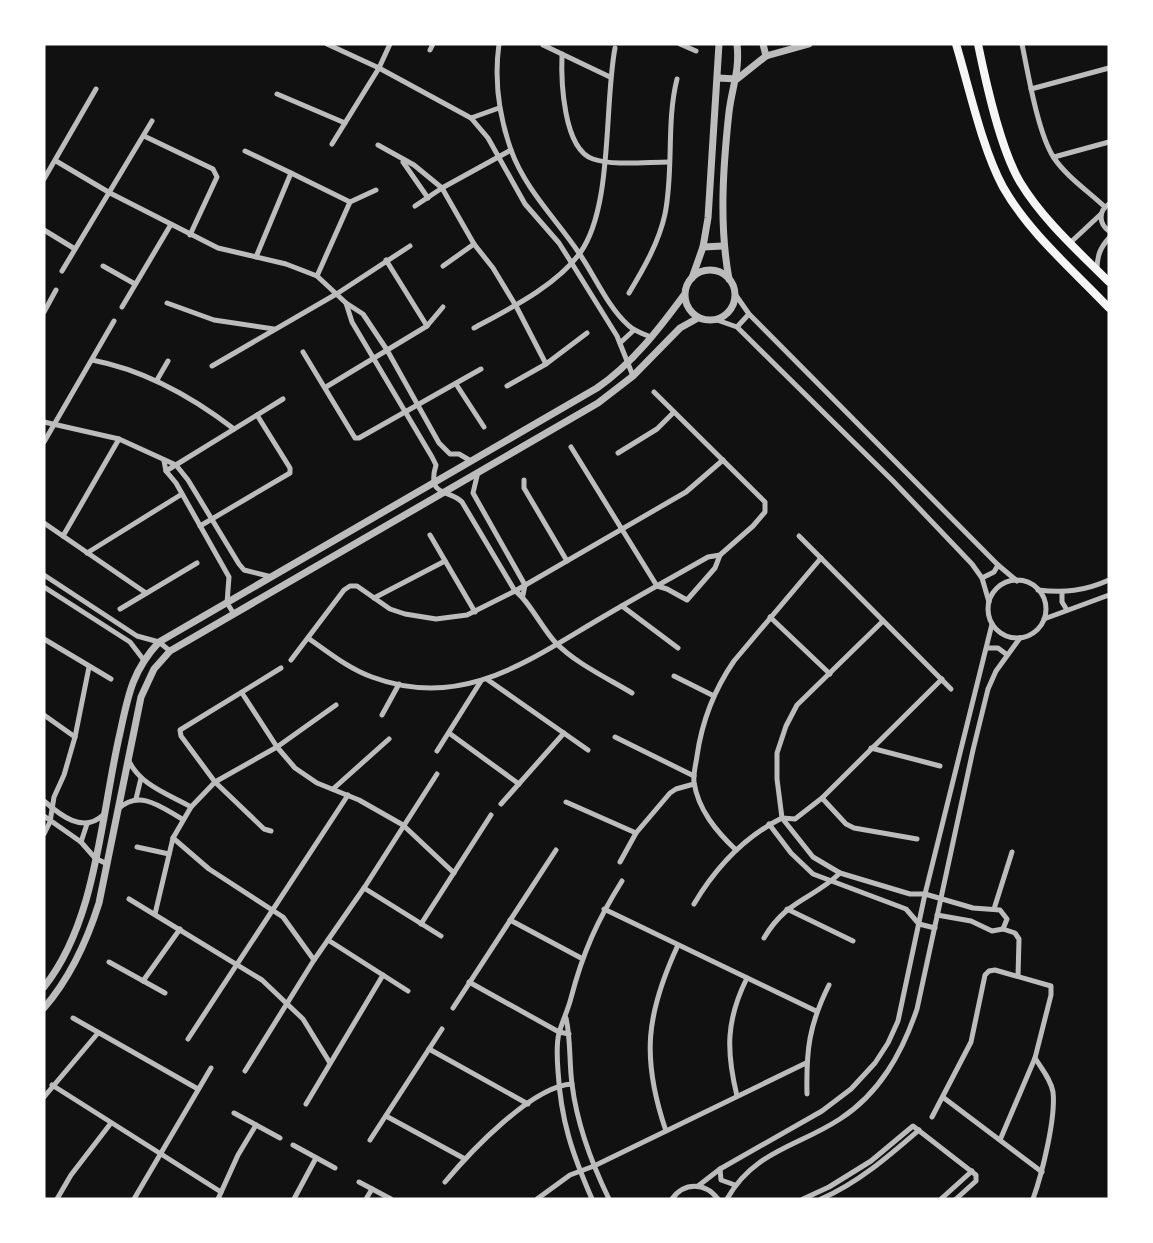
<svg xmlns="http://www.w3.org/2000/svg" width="1153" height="1243" viewBox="0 0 1153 1243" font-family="'Roboto Condensed',sans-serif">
<rect width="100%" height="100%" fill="#111"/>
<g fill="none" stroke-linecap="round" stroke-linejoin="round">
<g stroke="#bcbcbc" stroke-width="5">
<polyline points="327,44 379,68 471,118 488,138 525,204 559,243 571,262 617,336 633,376"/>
<path d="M499,44C494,80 499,116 511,150C525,189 556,219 579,253C595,276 607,306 628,325C634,331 643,334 651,337"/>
<polyline points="680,44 696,51"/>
<path d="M1022,44C1028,73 1038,134 1054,158C1067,177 1088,191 1105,207"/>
<polyline points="543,45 610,77"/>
<polyline points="430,50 433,44"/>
<path d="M562,54C561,80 563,149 593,159C613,166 647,162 669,162"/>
<polyline points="1031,89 1109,68"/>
<polyline points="277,94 345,123"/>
<polyline points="471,118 499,108"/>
<polyline points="144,136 213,169 217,177 190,235"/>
<polyline points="332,144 379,68 390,44"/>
<polyline points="378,145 414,165 442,188 474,244 493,268 516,306 546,364"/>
<polyline points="245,151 291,173 256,257"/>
<polyline points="1054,157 1109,142"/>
<polyline points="56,161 110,193 218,248 286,264 317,276 346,303 363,314 387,350 439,443 450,454 459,454 471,461"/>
<polyline points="403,162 428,198"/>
<polyline points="291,173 350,202"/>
<polyline points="44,179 96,89"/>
<path d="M1109,204C1098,211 1099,224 1109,231"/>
<polyline points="415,206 442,188 511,150"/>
<polyline points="44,230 75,249"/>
<polyline points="1071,242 1101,214"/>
<polyline points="386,260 427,326 443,307"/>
<polyline points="103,266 135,284"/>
<polyline points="443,266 474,244"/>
<path d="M1097,270C1097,256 1100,248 1109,238"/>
<polyline points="62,271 152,121"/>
<polyline points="317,276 350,202 376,190"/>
<path d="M629,293C644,268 659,242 665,214C674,169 666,123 677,79"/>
<polyline points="735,294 749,314 998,565 1017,581"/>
<polyline points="167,303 214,320 274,329"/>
<path d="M346,303L352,322L432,457L436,465C426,498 450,489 462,502L515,591C527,598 542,628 555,642C575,663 607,678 632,693"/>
<polyline points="122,307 170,226"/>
<polyline points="44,312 56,290"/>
<polyline points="717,320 737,327 893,481 972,564 982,578 989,602"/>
<polyline points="737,327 749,314"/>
<path d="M474,328C509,309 556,286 580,253C613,207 604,106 615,48"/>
<polyline points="620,343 634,330"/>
<polyline points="303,352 355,438 359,438 481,369"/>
<path d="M92,360C145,370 191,396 234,429"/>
<polyline points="212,366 338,293 410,246"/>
<polyline points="157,380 168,361"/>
<polyline points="456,384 484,427"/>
<polyline points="507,386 546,364 587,333"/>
<polyline points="326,387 427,326"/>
<polyline points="44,422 119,439 176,465 188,480 239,564 244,570 272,577"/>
<polyline points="44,442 114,321"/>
<polyline points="571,447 657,586 667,589 687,600 715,568 720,555"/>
<polyline points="618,453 657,429 674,412"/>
<polyline points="164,461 166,471 176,483 229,577 227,603 234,614"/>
<polyline points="166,471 283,399"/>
<polyline points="478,472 473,493 525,585 523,595"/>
<polyline points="524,480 524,488 567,561"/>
<polyline points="44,523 146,593"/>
<polyline points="200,526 290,473 290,468 257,415"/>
<polyline points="430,535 475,612"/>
<polyline points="63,536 119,439"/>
<polyline points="799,536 951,689"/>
<polyline points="87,553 182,494"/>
<polyline points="44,575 137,636 159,642 170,651"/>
<polyline points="982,578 994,572 998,565"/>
<circle cx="1017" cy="609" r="29"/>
<polyline points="44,587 130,642 143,659"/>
<path d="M1038,590C1064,593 1085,591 1109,580"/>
<polyline points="1062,592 1062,602 1067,610"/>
<polyline points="374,598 445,561"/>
<polyline points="622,606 678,648"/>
<polyline points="120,609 197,563"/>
<polyline points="770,617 830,674"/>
<polyline points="1044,619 1109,595"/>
<polyline points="883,621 797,705 786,726 777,753 777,779 782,818 813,857 840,873 910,894 925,894 973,908 1000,910 1007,919 1003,929 992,931 971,921 937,915"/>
<path d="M308,638C328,652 349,669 372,677C460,710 525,663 596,621C633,599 671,578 708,557L720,555L753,526L765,512V502L654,392"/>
<polyline points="44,639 111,679"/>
<polyline points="987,648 998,648 1006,654"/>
<polyline points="291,660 344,590 350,586 357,586 390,609 405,614 436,619 467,615 515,591 686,492 723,460"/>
<polyline points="674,676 714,696"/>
<polyline points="488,680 588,750"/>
<polyline points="242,693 277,747 295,768 317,783 359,800 403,825 454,873"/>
<polyline points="44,715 75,737"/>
<polyline points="382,715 399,684"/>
<polyline points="449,733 519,784"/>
<polyline points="615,737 694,776"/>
<polyline points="871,748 940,766"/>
<polyline points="437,751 481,681"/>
<path d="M128,759C139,785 168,794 191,807"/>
<polyline points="333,789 389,739"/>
<polyline points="822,798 846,824 854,828 917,839"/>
<polyline points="136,799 141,778"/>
<path d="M44,801C60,815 83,834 103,815"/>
<polyline points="566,802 636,833"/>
<polyline points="501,804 564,733"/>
<path d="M118,809C140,789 161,807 182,819"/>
<polyline points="44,816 81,842 95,858 107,864"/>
<polyline points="782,818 795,819 822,798 942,679"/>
<polyline points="769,824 791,853 813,874 906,909 919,924 935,928"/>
<polyline points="271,831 264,829 215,782 181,736 180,730 281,668"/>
<polyline points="44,834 50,822 54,797 64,775 75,737 89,667"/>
<polyline points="173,838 209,869 283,917 314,960"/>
<polyline points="81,842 87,824"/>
<polyline points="137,847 169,854"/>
<path d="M736,850C717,832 698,810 694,782C693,774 696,764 697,756C702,721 714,690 734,661L821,558"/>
<polyline points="620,862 636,833 670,793 676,789 694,784"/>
<polyline points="364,888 441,936"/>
<polyline points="129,899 262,980 303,1019 330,1063"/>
<path d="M694,904C716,867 744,837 782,818"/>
<polyline points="604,909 816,1011"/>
<polyline points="787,909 853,941"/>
<polyline points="994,909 1012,852"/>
<polyline points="155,914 173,838 191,807 215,782 277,747 336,705"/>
<polyline points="510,920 581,958"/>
<polyline points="421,924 491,815"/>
<polyline points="1003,929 1015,933 1019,939 1018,976"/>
<path d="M764,938C787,899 812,900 840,873"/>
<polyline points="328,940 408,991"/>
<polyline points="109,962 165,993"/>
<polyline points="143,981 180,929"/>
<polyline points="469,982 559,1032 569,1034"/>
<polyline points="453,1008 556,850"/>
<polyline points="73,1018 198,1089"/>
<path d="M566,1018C571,1040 569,1062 572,1084C577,1125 591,1162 609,1199"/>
<polyline points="188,1039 348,795"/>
<polyline points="429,1049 528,1104"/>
<polyline points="245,1071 314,960 364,888 437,774"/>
<polyline points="52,1085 221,1192"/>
<path d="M807,1094C806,1050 809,1025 829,985"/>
<path d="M737,1096C726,1051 726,1020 747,978"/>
<polyline points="44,1097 98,1033"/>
<polyline points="944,1098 1042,1172"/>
<polyline points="306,1104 383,975"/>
<polyline points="234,1113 280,1138"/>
<polyline points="386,1116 465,1159"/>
<polyline points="932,1117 971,1042 985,975 989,971 995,970 1051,986 1051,995 1035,1058 1000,1140"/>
<path d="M666,1131C641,1058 646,1014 678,945"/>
<polyline points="370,1140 442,1029"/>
<polyline points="293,1145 335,1168"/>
<polyline points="720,1169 721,1180 735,1185"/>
<polyline points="359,1182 391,1199"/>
<path d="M445,1182C470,1152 532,1086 572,1084"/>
<polyline points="698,1186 720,1169 822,1111 851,1089 875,1063 888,1043 898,1021 925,894 992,624"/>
<polyline points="57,1199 71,1175 111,1123"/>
<polyline points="134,1199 211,1068"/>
<polyline points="218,1199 238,1155 256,1125"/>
<polyline points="294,1199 316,1158"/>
<polyline points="366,1199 372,1189"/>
<polyline points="537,1199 570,1175 594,1166 806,1063"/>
<path d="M592,1199C572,1153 561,1121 558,1071C557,1058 556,1045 559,1033C562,1022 568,1010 571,998C583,952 597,921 622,881"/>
<path d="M672,1199C684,1182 705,1182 718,1199"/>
<path d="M727,1199C754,1151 797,1147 840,1119C880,1093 902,1053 917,1009L973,750L988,689L996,671L1020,638"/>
<polyline points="803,1199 829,1187 871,1161 913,1126 976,1175 976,1181 956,1199"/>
<path d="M821,1199C858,1183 889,1156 919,1130"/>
<polyline points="941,1199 972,1171"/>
<path d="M1033,1199C1042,1174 1056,1118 1053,1092C1051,1080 1042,1069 1035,1058"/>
</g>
<g stroke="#bcbcbc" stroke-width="7">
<polyline points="763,44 766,56"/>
<polyline points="718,78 737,79 766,56 809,44"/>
<polyline points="703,247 723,246"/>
<circle cx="710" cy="295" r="25"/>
<polyline points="692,278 703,247 708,218 719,44"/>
<path d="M729,279C719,225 723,167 729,112C732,87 740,71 737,44"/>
<path d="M44,987C97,921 101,814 120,733C128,696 132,671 159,642L597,388C632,364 659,329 684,295"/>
<path d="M44,1008C70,978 87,941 99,903L141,697L154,669L170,651L598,403L633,376L680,328L698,318"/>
</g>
<g stroke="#f5f5f5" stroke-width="8">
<path d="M956,44C969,87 982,148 1003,187C1029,233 1073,270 1109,308"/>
<path d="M978,44C986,83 1000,148 1020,182C1043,220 1078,251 1109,282"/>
</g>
</g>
<rect width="1153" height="1243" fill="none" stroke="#ffffff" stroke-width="91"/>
</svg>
